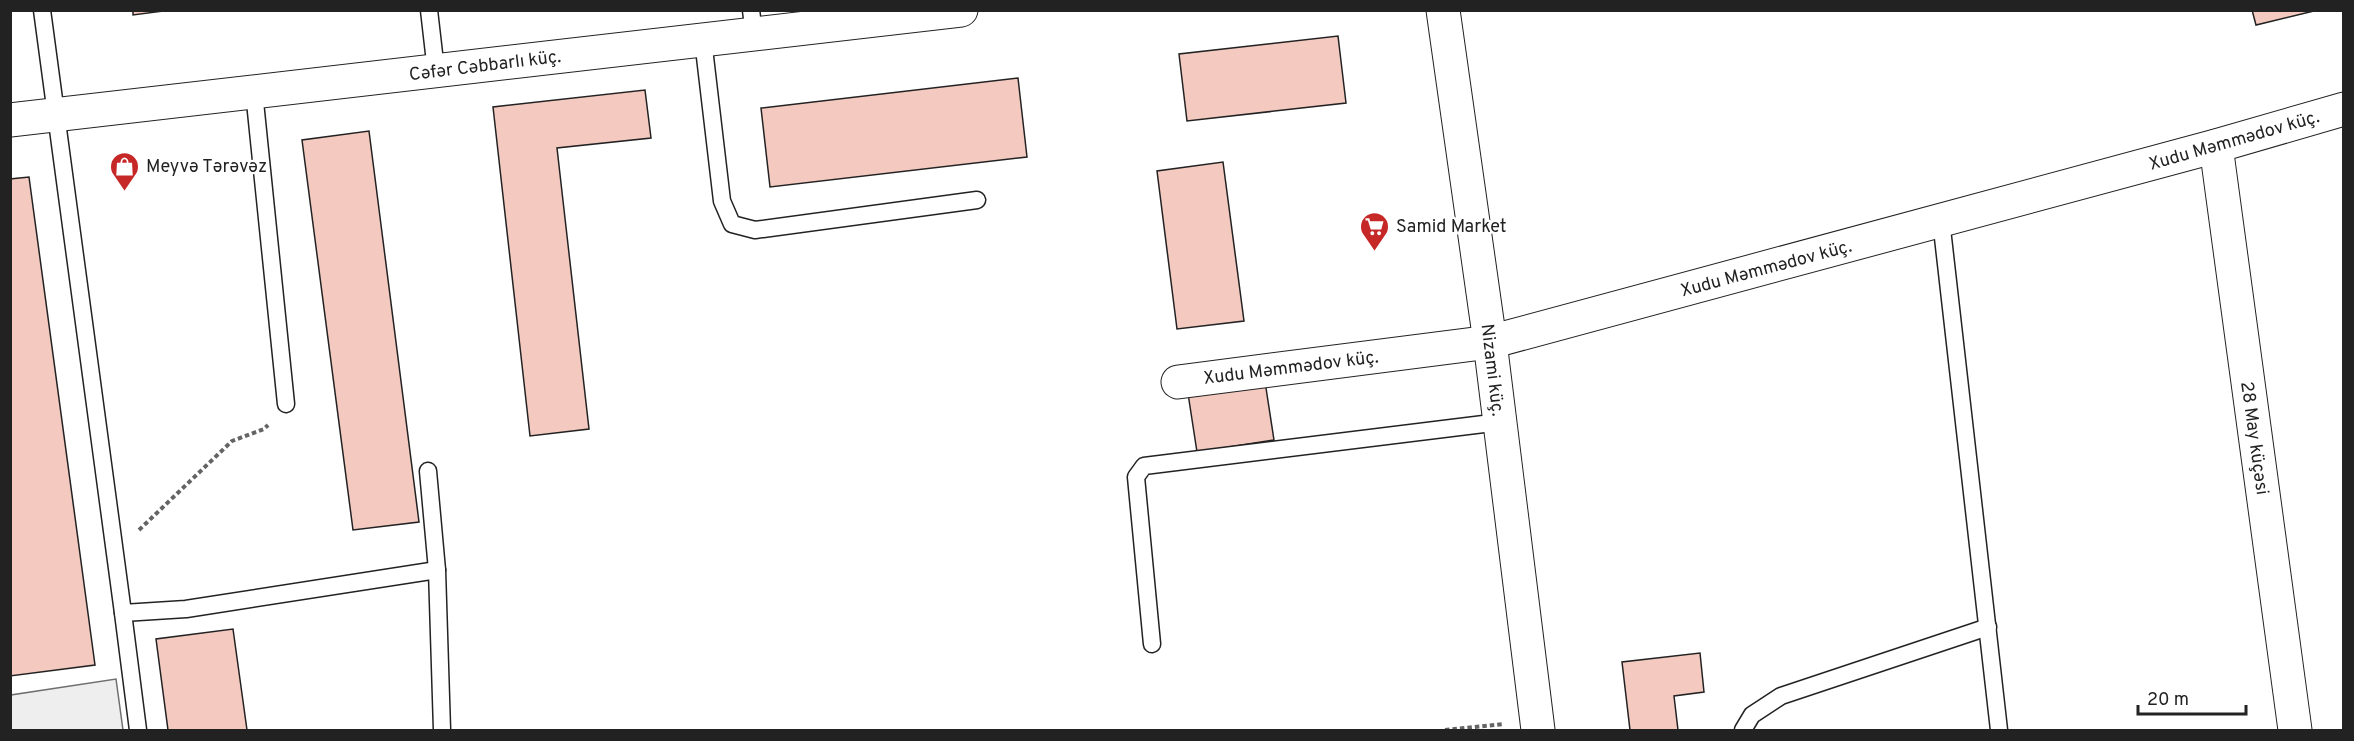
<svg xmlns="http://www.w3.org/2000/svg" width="2354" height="741" viewBox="0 0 2354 741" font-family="Overpass,sans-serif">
<rect width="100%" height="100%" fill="#fff"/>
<polygon fill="#eee" stroke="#6f6f6f" stroke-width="1.5" points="116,679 123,730 11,730 11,695"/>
<g fill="#f3c9c0" stroke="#222" stroke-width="1.5">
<polygon points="133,10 171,10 133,15"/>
<polygon points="2252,10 2318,10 2256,25"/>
<polygon points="1338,36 1346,103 1187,121 1179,54"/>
<polygon points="1018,78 1027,157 770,187 761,108"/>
<polygon points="645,90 651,138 557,148 589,429 530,436 493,107"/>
<polygon points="369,131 419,522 353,530 302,140"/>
<polygon points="1223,162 1244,321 1177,329 1157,171"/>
<polygon points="29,177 95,665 10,676 10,179"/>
<polygon points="1264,375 1274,440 1197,452 1187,387"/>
<polygon points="233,629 247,730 168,730 156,639"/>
<polygon points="1700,653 1704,692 1674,696 1678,730 1630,730 1622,662"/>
</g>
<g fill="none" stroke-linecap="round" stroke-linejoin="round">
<defs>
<g id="lane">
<polyline points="42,10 123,613 186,609 437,570"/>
<polyline points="429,10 436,71"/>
<polyline points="751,10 754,34"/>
<polyline points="703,40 722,201 732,224 755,230 977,200"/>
<polyline points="254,92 286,404"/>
<polyline points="1941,220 1999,730"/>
<polyline points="428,471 437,570 442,730"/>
<polyline points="123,613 138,730"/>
<polyline points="1152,644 1136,477 1144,466 1500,422"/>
<polyline points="1743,730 1752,715 1781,696 1988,627"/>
</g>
<g id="street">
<polyline points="2216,146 2295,730"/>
<polyline points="1178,382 1490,342 2216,146 2344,109"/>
</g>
<g id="secondary">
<polyline points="1443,10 1490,342 1538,730"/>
<polyline points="10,120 961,10"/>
</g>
</defs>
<use href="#lane" stroke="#222" stroke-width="19"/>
<use href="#street" stroke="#222" stroke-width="35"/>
<use href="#secondary" stroke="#222" stroke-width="35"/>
<g stroke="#646464" stroke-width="4" stroke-dasharray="4.5 3" stroke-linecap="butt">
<polyline points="139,530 232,441 264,429 268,425"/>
<polyline points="1445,730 1504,724"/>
</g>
<use href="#lane" stroke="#fff" stroke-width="16"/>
<use href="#street" stroke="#fff" stroke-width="33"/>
<use href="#secondary" stroke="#fff" stroke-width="33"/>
</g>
<defs>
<symbol id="shop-pin" viewBox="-11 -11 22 30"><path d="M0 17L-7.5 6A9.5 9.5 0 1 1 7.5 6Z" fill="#c62828" stroke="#fff"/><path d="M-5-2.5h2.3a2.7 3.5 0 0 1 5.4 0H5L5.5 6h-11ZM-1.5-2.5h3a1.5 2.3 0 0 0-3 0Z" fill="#fff"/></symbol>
<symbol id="supermarket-pin" viewBox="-11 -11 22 30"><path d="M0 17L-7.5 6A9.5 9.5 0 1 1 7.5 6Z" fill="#c62828" stroke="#fff"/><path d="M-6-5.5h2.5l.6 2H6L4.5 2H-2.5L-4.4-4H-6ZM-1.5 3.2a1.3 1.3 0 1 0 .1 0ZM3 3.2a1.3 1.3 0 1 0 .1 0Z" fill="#fff"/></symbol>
</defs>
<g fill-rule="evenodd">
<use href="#shop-pin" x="108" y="150" width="33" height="45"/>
<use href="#supermarket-pin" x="1358" y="210" width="33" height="45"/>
</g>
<g text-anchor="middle" stroke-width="4.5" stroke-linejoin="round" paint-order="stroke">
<g font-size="18" fill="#222" stroke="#fff">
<text transform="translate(485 65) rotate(-7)" y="6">Cəfər Cəbbarlı küç.</text>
<text transform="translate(2234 140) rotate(-16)" y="6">Xudu Məmmədov küç.</text>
<text transform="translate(1766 268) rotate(-15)" y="6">Xudu Məmmədov küç.</text>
<text transform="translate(1291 367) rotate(-7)" y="6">Xudu Məmmədov küç.</text>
<text transform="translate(1493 370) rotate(83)" y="6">Nizami küç.</text>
<text transform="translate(2255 438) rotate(82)" y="6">28 May küçəsi</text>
</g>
<g font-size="18" fill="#222" stroke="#fff" text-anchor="start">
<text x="146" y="172">Meyvə Tərəvəz</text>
<text x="1396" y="232">Samid Market</text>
</g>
</g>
<rect width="2354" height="741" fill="none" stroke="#222222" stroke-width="24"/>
<path d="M2138 705v9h108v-9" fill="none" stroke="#222222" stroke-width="3"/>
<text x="2147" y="705" font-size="18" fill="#222222" stroke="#ffffff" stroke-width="4.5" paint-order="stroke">20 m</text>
</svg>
